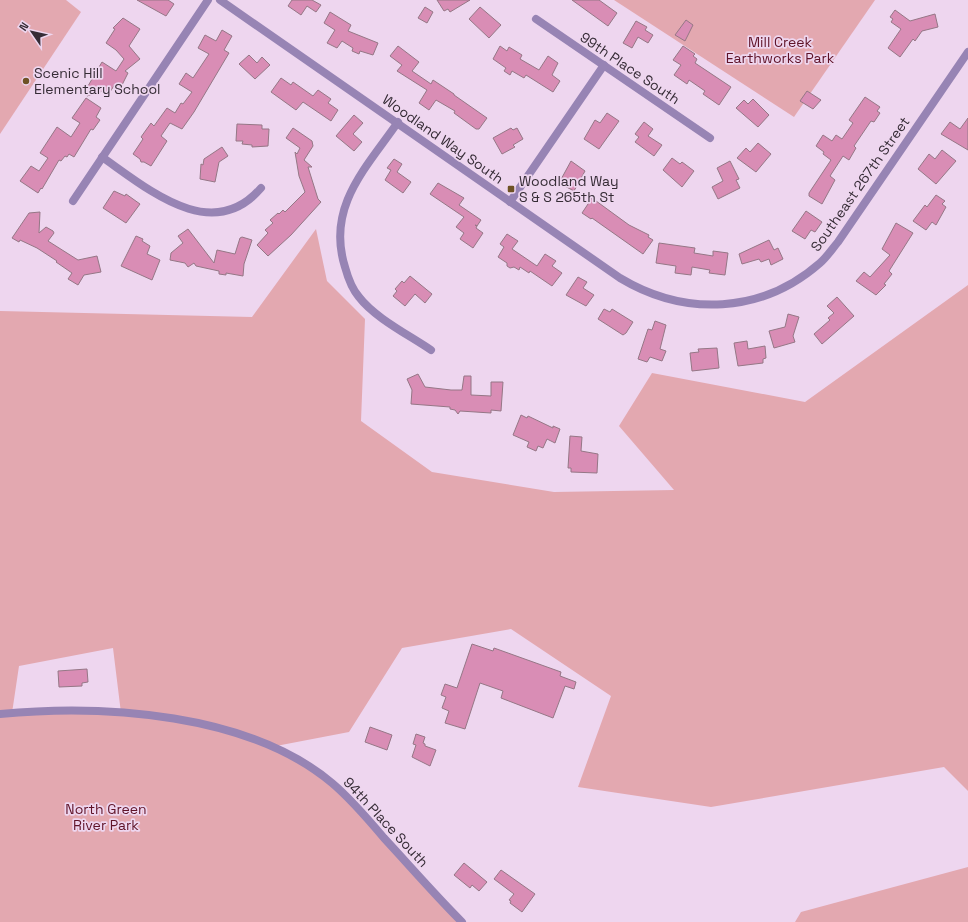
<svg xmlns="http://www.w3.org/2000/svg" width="968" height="922" viewBox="0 0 968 922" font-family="'Space Grotesk',sans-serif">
<rect width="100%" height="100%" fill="#eed6ef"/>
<g fill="#e3a8b0" fill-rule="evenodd">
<polygon points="0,0 66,0 81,12 0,134"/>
<polygon points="614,0 875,0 794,117"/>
<path d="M316,229L327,281L365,319L361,421L432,472L554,492L674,490L619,426L652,373L805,402L968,285V791L944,767L711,807L578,787L611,696L511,629L402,648L349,732L276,746L324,776L462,922H0V311L252,317ZM113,648L121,713H12L19,666Z"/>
<polygon points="968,867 968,922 795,922 801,912"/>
</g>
<g fill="#d98db5" stroke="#957786">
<polygon points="137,0 168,0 174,4 166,16"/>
<polygon points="292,0 312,0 321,5 316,12 307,6 301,15 288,6"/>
<polygon points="437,0 470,0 450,12 448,9 444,11"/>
<polygon points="572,0 599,0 617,13 608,26"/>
<polygon points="425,7 433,12 427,23 418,18"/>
<polygon points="480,7 501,25 489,38 469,19"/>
<polygon points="895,10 910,21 935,14 938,27 922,31 915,41 913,39 900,57 888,48 901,29 891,22 893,19 890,17"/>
<polygon points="330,12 351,25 348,31 378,43 373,55 360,51 359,54 352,51 353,48 342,41 337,48 327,43 335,30 324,23"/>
<polygon points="123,18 140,29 129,46 140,59 125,71 128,73 121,87 115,84 110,92 103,91 87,96 92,88 88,86 102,62 116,71 124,59 116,50 106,43 115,29 113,28"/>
<polygon points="686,20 693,25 685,41 675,35"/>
<polygon points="636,21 647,27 645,30 653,35 648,43 638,37 632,48 623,43"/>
<polygon points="222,30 232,36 224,50 229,53 194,112 182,129 170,123 161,136 167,141 151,166 144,162 141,162 140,159 133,154 143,139 141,137 151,123 154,126 167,108 175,113 181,103 183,104 192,92 179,84 186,73 193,78 209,54 198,48 205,35 216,41"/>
<polygon points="398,46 419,62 412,71 431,84 433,80 454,94 454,95 487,118 479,129 476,129 454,113 455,111 436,100 429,110 419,103 427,90 397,71 402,65 390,56"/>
<polygon points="500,46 507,51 509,47 522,55 520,59 539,70 548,56 558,63 552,75 560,81 553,92 526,75 524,78 512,71 510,75 504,71 506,68 493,59"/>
<polygon points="683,46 695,54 693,56 697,59 695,63 731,87 719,105 703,94 705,91 689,80 687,84 674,75 681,65 673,60"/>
<polygon points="249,55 257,63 262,57 270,65 255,79 239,64"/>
<polygon points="281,78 291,85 293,82 313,96 318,90 331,99 328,103 338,110 331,121 303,102 296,110 271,92"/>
<polygon points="807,91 821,100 813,109 800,101"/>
<polygon points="865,97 880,107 877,111 880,113 874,122 871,121 854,146 856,148 849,160 843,156 830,176 835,180 822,204 809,196 809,193 831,160 823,154 824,152 816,146 823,135 832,141 836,135 842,139 853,123 849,120"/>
<polygon points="86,98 101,108 96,117 100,120 93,130 91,129 74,157 69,154 67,157 65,156 61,161 59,160 42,189 41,188 38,193 20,181 31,166 39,171 48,158 40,153 57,127 71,137 80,123 72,118"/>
<polygon points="753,99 769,115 758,127 736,108 744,100 748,104"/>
<polygon points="607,113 619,121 599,149 584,139 595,120 600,123"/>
<polygon points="354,115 363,123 353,134 362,142 354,151 336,136"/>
<polygon points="968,118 968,150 941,134 950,122 960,129"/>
<polygon points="644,122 653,129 648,136 662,145 654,156 635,142 639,137 635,134"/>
<polygon points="237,124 262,125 262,129 269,129 268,146 252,147 252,145 242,144 243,141 236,141"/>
<polygon points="293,128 312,141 313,146 304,160 312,167 308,167 318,199 321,202 291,235 268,256 257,245 268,233 265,230 273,223 270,220 278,213 279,214 283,210 285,212 305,192 299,176 295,152 297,154 300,148 286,138"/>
<polygon points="511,128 513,130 517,128 523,139 513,145 515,147 502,154 493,138"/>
<polygon points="758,143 771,154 756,172 737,158 746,148 750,152"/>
<polygon points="222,147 228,156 219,162 215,182 200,179 201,164 203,165 204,159"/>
<polygon points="942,150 956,161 936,184 918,169 929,154 935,159"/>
<polygon points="672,158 680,164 682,162 694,171 682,187 663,170"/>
<polygon points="394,159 402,164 397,172 411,182 403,193 385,180 391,170 387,168"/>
<polygon points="571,161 585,171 574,191 559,183"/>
<polygon points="730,161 739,179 736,180 740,188 718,199 712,187 723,181 717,168"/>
<polygon points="438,183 464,198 459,205 481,220 477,226 475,225 477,226 476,228 483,233 473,248 460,239 464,233 456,227 464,217 430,194"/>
<polygon points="114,191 125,196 126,194 140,204 126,223 103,208"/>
<polygon points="936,195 945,201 942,204 946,207 936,225 932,222 926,230 913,221 925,205 927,207"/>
<polygon points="592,198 629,225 649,235 648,237 653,240 643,254 592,218 591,219 582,213"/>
<polygon points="806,211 822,222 815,232 811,230 805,239 792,231"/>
<polygon points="40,212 39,233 46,227 53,231 54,233 48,241 78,260 97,256 101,272 84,275 78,285 68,279 72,273 56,262 57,261 37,248 20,240 19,242 12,238 29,213"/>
<polygon points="896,223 913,233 889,271 892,274 884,284 886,285 876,295 856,281 864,272 870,277 890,255 882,249"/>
<polygon points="188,229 214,263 217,250 235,254 240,238 242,237 252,240 244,264 243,276 226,273 226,275 219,274 219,271 196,266 194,263 188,267 185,263 170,260 171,253 183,243 178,236"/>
<polygon points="507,234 518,241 512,249 537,266 545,254 556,261 552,266 562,273 552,286 530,271 529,273 520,267 519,270 514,267 510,268 507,266 507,263 498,257 504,247 500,244"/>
<polygon points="136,236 143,239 142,241 150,246 147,254 160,260 152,280 121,266"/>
<polygon points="769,240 774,250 778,248 783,259 771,265 769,259 761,262 759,259 742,264 739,254"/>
<polygon points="659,243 695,248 694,253 713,256 713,251 728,253 725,275 709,273 710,270 692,267 691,275 675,273 676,266 656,263"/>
<polygon points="410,276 432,294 425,303 415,294 405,306 393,296 397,291 395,289 402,281 404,283"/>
<polygon points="578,277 587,282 583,288 594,295 586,306 566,295"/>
<polygon points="837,297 854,316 822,344 814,334 830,320 828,318 834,313 827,306"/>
<polygon points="604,309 610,312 612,309 633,322 626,333 623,335 598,319"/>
<polygon points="788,314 799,317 793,336 795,342 774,348 769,331 785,327"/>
<polygon points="655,321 666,325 660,349 666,351 662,361 650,357 647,362 638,359 648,329 652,330"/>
<polygon points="747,341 748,349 765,346 766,358 763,359 763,363 738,366 734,343"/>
<polygon points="717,348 719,368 692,371 690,353 699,352 698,349"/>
<polygon points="418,374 425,387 451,390 462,390 464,376 471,376 471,395 491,396 491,382 503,382 501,411 491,410 491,413 460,411 458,414 455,410 450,409 450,407 411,404 412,390 407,379"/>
<polygon points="521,415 527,418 528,416 553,428 553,426 560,429 555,443 547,439 543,448 538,446 536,451 527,447 529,442 513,435"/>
<polygon points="570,436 582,437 581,451 598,454 597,473 571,472 571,468 568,468"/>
<polygon points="472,644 493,651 494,648 561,672 560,676 576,682 574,689 565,686 553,718 501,698 503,691 480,683 465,729 445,723 449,711 442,708 446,697 441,695 445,684 457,688"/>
<polygon points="87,669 88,682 82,683 82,686 59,687 58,671"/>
<polygon points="370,727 392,735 387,750 365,742"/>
<polygon points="416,734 425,737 423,743 425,744 425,746 436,750 430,766 412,757 416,745 413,744"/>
<polygon points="464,863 487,882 479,891 472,885 470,888 454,875"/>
<polygon points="501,870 535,894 522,912 510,903 511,901 509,900 514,894 494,879"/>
</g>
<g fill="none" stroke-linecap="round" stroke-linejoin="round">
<g stroke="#9784b4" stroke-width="8">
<polyline points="536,19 710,138"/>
<path d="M398,122C366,168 326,207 345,267C348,278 352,289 359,297C375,318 409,335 431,350"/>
<path d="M102,157C148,189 212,245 261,188"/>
<polyline points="73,201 208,0"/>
<polyline points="510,202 604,65"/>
</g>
<g stroke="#9784b4" stroke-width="8">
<path d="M220,0L620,278C685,317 762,314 820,263C827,257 832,249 838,242L968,52"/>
<path d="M0,714C104,704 249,713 332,783C351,799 368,819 384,838C410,866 435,895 462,922"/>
</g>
</g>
<g fill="#6e5225" stroke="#eed6ef" stroke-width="1.5">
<circle cx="26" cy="81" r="4"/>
<rect x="507" y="185" width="8" height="8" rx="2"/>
</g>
<g text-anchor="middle" stroke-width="3.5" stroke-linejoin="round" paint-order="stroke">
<g font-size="14" fill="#5f1328" stroke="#eed6ef">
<text x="780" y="47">Mill Creek<tspan x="780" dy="16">Earthworks Park</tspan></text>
<text x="106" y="814">North Green<tspan x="106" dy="16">River Park</tspan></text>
</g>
<g font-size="14" fill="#362c36" stroke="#eed6ef">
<text transform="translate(630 68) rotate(34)" y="5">99th Place South</text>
<text transform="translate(443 139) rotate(35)" y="5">Woodland Way South</text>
<text transform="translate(860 184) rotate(-55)" y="5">Southeast 267th Street</text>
<text transform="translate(386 822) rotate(47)" y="5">94th Place South</text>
</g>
<g font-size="14" fill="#362c36" stroke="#eed6ef" text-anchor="start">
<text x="34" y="78">Scenic Hill<tspan x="34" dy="16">Elementary School</tspan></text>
<text x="519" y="186">Woodland Way<tspan x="519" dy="16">S &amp; S 265th St</tspan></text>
</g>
</g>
<g transform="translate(32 32) rotate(304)" stroke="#eed6ef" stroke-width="3" paint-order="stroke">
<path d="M0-3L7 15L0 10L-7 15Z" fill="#362c36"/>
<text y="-6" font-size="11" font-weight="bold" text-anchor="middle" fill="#362c36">N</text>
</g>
</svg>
